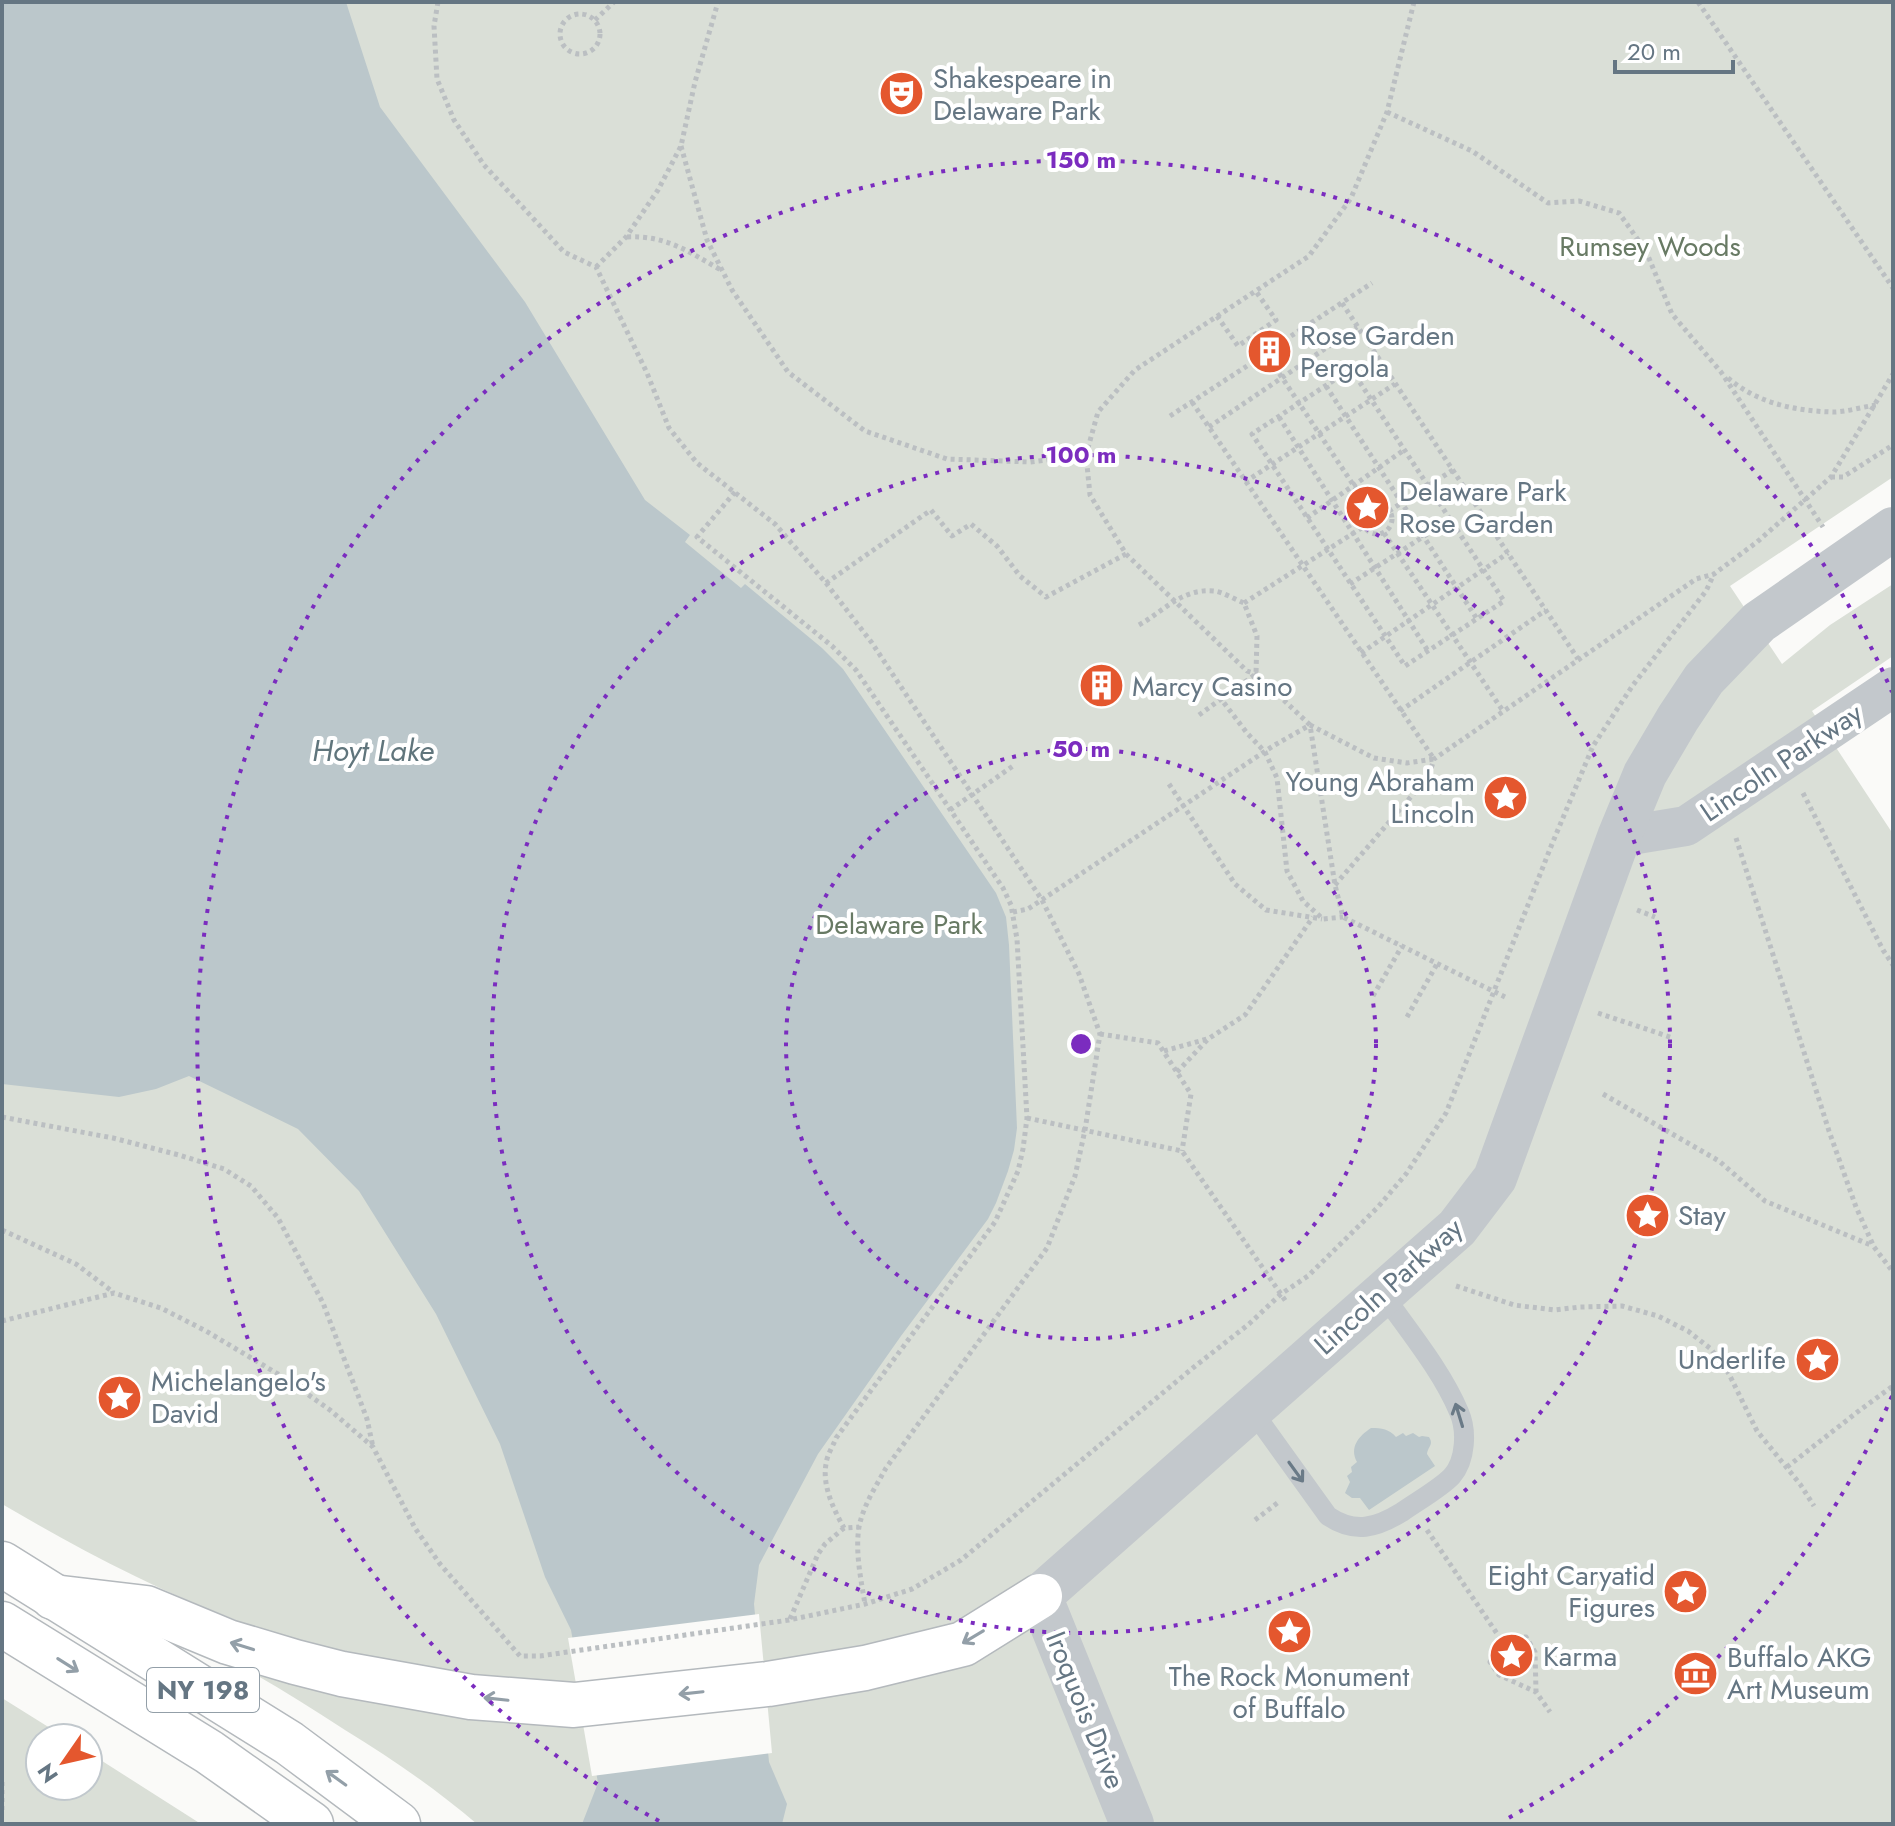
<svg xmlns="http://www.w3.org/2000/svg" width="1895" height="1826" viewBox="0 0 1895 1826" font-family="Jost,sans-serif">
<rect width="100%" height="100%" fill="#fafaf8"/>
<g fill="#dadfd7">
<path d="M2,2H1893V477L1730,586L1782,664L1830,625L1893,584V656L1812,711L1893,834V1824H477C436,1789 391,1758 345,1730C305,1704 265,1679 222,1656L236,1620C154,1589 77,1548 2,1504Z"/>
<polygon points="2,1698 66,1738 40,1738 40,1786 88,1786 88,1752 201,1824 2,1824"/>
</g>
<g fill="#bbc7cb">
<polygon points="2,2 346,2 380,107 525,302 645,500 690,535 685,542 741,588 745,584 822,648 843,669 981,871 996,893 1006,917 1009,945 1017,1128 1014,1150 1008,1171 996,1203 988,1219 901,1336 818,1454 759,1565 754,1604 769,1762 787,1804 782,1824 582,1824 598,1783 571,1630 545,1577 500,1444 436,1314 359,1191 298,1129 189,1076 156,1089 119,1097 2,1084"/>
<path d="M1371,1428C1382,1428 1389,1429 1396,1437L1403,1433L1406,1436L1413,1433L1419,1437L1422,1436L1429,1437C1434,1445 1428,1446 1427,1454L1435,1466L1369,1510L1360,1498H1352L1345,1493L1350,1482L1347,1476L1352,1472L1351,1467L1357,1462C1349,1447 1359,1436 1371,1428Z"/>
</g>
<polygon fill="#fafaf8" points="759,1614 772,1753 592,1776 568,1638"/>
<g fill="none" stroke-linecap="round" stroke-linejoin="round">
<defs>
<g id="trunk">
<polyline points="2,1564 289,1743 398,1824"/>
<polyline points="53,1597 146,1608 228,1642 295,1662 342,1674 471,1697 574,1705 768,1684 865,1668 963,1644 1040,1596"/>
<polyline points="2,1624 209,1752 311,1824"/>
</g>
</defs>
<use href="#trunk" stroke="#b4b9bd" stroke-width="47"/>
<g stroke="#bbbfc2" stroke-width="5" stroke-dasharray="4 4" stroke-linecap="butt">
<path d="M438,2L434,26L437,79L454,120L484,165L564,252L596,267L647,373L669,428L697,463L775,524L826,583L872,643L1042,900L1079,974L1100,1034L1085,1130L1075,1176L1047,1248L886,1468C876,1486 863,1506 859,1527C855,1552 861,1580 865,1604"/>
<polyline points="1414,2 1387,112 1351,198 1309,256 1135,370 1098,412 1086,455 1090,495 1126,554 1247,671 1256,674 1310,725 1335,885 1343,917 1505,997"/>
<polyline points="1698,2 1893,288"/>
<circle cx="580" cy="34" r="20"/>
<polyline points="595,20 614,2"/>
<polyline points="1387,112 1472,151 1548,203 1579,201 1619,213 1646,251 1672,314 1721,372 1823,527"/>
<polyline points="681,146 707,240 732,290 788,372 865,431 947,459 1030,462 1086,455"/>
<path d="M627,237C666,235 689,252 721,270"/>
<polyline points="596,267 626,237 658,190 681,146 695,82 718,2"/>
<polyline points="1342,303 1578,659"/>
<polyline points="1217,316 1238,346 1276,320 1255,290"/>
<polyline points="1291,336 1372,283"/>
<polyline points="1275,367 1368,507"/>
<polygon points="1351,369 1504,601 1405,666 1252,434"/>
<path d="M1728,378C1757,403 1795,411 1833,412C1846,412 1862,407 1876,405"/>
<polyline points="1326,386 1477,619"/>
<polyline points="1170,416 1247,366"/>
<polyline points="1279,417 1428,651"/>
<polyline points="1209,427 1357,327"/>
<polyline points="1831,477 1843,477 1893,445"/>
<polyline points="1245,482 1395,384"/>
<path d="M735,492L697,537L832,646L856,670L1003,888L1011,905L1017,939L1027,1118L1023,1149L1018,1171L995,1222L836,1438C833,1446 827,1455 826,1464C822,1486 834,1510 844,1528L859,1527"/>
<circle cx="1377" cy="519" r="15"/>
<polyline points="1389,511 1453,470"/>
<polyline points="1307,518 1404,450"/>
<polyline points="1384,533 1503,711"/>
<polyline points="826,583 931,510 952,536 971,524 997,546 1020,576 1046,597 1126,554"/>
<polyline points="1350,584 1449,520"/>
<polyline points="1244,603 1363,527"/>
<path d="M1139,625C1164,611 1182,588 1214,591C1223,592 1234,599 1244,603L1257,636L1256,674L1221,699"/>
<polyline points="1361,653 1508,553"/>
<polyline points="1400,711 1546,610"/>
<polyline points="1199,715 1221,699 1247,733 1265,752 1277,778 1287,871 1303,901 1323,919 1343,917"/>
<polyline points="1169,784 1235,884 1266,910 1322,919"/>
<polyline points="1803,793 1883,950 1893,965"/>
<polyline points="950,810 1013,766"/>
<polyline points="1736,838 1829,1131 1856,1207 1874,1247 1893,1272"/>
<polyline points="1335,885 1421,785 1430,772 1434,759 1696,579 1714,574 1757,542 1831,477 1893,374"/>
<polyline points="1637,910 1655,917"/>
<polyline points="1013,912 1028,909 1273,746 1310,725 1374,758 1407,763 1434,759 1192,402"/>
<polyline points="1373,996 1402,946"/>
<polyline points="1598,1013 1673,1038"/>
<polyline points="1407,1017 1437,964"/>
<polyline points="1100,1034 1158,1043 1191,1094 1182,1151"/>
<polyline points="1164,1051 1207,1039"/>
<polyline points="1177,1072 1208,1039 1245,1015 1313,917"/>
<polyline points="1603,1094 1719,1161 1765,1201 1873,1246"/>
<polyline points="2,1117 113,1138 179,1155 224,1169 251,1186 278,1218 323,1303 367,1419 373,1447"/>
<polyline points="1027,1118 1182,1151 1287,1303"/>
<polyline points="2,1230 76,1264 113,1292"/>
<polyline points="1456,1286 1514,1305 1554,1310 1580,1307 1622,1306 1658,1316 1688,1331 1711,1349 1729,1374 1757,1431 1800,1484 1814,1506"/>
<polyline points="2,1321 114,1293 161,1308 206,1331 283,1377 330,1410 373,1447 415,1528 440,1564 520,1656 540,1656 789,1620 865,1604 912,1589 961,1560 1194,1367 1249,1324 1281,1294 1308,1276 1378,1207 1406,1174 1446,1113 1552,844 1593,746 1633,685 1706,591 1714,574"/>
<polyline points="1787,1467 1860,1410 1893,1386"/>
<polyline points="1255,1520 1280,1501"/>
<polyline points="1427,1530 1500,1638"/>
<polyline points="790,1619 818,1554 825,1544 844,1528"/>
<polyline points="1500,1638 1490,1662 1499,1675 1536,1692 1550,1712"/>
<polyline points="1500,1638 1526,1637 1535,1652 1536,1691"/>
<polyline points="2,1782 2,1812"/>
</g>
<path stroke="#c3c8cc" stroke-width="20" d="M1251,1409L1328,1516C1355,1534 1376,1528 1402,1512C1416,1502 1441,1488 1452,1476C1466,1460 1467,1430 1459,1412C1442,1371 1408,1330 1382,1293"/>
<polyline stroke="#c3c8cc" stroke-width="40" points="1619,837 1686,826 1893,687"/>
<polyline stroke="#c3c8cc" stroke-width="44" points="1132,1824 1040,1596 1457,1228 1495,1178 1619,837 1645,774 1678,718 1704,679 1759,622 1893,529"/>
<use href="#trunk" stroke="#fff" stroke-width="44"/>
</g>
<defs><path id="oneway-shaft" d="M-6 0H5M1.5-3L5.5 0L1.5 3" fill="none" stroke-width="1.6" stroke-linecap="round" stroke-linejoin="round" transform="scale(2)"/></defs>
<g stroke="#6a7a87">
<use href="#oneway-shaft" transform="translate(1459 1415) rotate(-107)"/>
<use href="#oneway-shaft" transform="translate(1296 1472) rotate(54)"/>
</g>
<g stroke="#939fa8">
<use href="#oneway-shaft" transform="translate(973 1637) rotate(149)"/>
<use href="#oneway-shaft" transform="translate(242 1646) rotate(-163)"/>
<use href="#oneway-shaft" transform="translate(68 1665) rotate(32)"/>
<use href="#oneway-shaft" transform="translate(691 1693) rotate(174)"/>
<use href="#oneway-shaft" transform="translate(496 1699) rotate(-174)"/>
<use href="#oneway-shaft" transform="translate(336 1778) rotate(-144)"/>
</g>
<g fill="none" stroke="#7b2cbf" stroke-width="4" stroke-dasharray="4 8">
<circle cx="1081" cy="1044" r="295"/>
<circle cx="1081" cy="1044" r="589"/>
<path d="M1892 1396A884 884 0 0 1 1503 1821M659 1821A884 884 0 1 1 1892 692"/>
</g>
<defs>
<symbol id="theatre-disc" viewBox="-11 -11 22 22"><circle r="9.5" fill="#e4572e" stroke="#fff"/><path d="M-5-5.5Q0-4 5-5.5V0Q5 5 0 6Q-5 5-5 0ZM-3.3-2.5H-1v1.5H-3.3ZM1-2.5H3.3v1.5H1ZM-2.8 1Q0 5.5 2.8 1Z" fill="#fff"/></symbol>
<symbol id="building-disc" viewBox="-11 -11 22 22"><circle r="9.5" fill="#e4572e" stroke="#fff"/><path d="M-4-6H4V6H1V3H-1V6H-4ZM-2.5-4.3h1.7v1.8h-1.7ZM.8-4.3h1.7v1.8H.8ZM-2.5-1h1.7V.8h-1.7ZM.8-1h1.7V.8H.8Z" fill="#fff"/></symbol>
<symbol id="sight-disc" viewBox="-11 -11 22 22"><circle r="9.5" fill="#e4572e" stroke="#fff"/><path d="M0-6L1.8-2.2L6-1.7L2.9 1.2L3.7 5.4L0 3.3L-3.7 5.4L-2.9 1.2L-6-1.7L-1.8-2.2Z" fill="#fff"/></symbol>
<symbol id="museum-disc" viewBox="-11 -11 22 22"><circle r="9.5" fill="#e4572e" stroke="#fff"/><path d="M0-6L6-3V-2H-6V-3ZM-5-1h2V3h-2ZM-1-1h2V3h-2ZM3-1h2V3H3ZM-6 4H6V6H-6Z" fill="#fff"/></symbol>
</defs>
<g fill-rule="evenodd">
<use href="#theatre-disc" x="876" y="68" width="51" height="51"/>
<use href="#building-disc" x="1244" y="326" width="51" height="51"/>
<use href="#sight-disc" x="1342" y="482" width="51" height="51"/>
<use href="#building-disc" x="1076" y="660" width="51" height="51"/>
<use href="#sight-disc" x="1480" y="772" width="51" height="51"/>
<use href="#sight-disc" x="1622" y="1190" width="51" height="51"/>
<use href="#sight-disc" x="1792" y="1334" width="51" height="51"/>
<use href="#sight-disc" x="94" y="1372" width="51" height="51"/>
<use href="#sight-disc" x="1660" y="1566" width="51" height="51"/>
<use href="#sight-disc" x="1264" y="1606" width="51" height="51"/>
<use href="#sight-disc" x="1486" y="1630" width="51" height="51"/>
<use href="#museum-disc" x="1670" y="1648" width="51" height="51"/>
</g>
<g text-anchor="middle" stroke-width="8" stroke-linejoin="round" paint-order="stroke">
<rect fill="#fff" stroke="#939fa8" stroke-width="2" x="147" y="1668" width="112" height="44" rx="6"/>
<g font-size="26" font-weight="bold" fill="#657683">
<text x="203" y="1699">NY 198</text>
</g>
<g font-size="28" fill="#657683" stroke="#fff" text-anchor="start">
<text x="933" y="88">Shakespeare in<tspan x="933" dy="32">Delaware Park</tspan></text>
<text x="1300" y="345">Rose Garden<tspan x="1300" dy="32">Pergola</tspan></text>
<text x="1399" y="501">Delaware Park<tspan x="1399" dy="32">Rose Garden</tspan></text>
<text x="1132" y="696">Marcy Casino</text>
<text x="1475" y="791" text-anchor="end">Young Abraham<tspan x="1475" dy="32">Lincoln</tspan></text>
<text x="1678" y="1225">Stay</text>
<text x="1786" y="1369" text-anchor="end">Underlife</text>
<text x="151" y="1391">Michelangelo's<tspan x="151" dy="32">David</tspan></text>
<text x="1655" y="1585" text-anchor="end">Eight Caryatid<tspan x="1655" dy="32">Figures</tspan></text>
<text x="1543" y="1666">Karma</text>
<text x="1727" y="1667">Buffalo AKG<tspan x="1727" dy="32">Art Museum</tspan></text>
<text x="1289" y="1686" text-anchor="middle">The Rock Monument<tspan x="1289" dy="32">of Buffalo</tspan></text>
</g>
<g font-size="28" fill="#687a64" stroke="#fff">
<text x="1650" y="256">Rumsey Woods</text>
<text x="899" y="934">Delaware Park</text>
</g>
<g font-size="28" fill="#657683" stroke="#fff">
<text transform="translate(1781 762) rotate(-34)" y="10">Lincoln Parkway</text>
<text transform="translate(1388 1286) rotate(-42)" y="10">Lincoln Parkway</text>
<text transform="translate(1086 1710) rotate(68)" y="10">Iroquois Drive</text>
</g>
<g font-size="30" font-style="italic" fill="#60757c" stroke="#fff">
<text x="373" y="761">Hoyt Lake</text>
</g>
</g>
<circle cx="1081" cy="1044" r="12" fill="#7b2cbf" stroke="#fff" stroke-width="4"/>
<g font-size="24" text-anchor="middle" font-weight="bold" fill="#7b2cbf" stroke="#fff" stroke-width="8" stroke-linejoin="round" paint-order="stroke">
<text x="1081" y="168">150 m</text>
<text x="1081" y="463">100 m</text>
<text x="1081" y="757">50 m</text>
</g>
<rect width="1895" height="1826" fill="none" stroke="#657683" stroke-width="8"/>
<g transform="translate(64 1762) rotate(236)"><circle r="38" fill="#ffffff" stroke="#c1c8cd" stroke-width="2"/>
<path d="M0-6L14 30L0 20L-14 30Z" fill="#e4572e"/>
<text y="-12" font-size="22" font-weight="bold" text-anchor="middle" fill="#657683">N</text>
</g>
<path d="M1615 60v12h118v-12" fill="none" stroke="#657683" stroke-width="4"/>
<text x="1627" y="60" font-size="24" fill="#657683" stroke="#ffffff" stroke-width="6" paint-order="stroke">20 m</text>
</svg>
